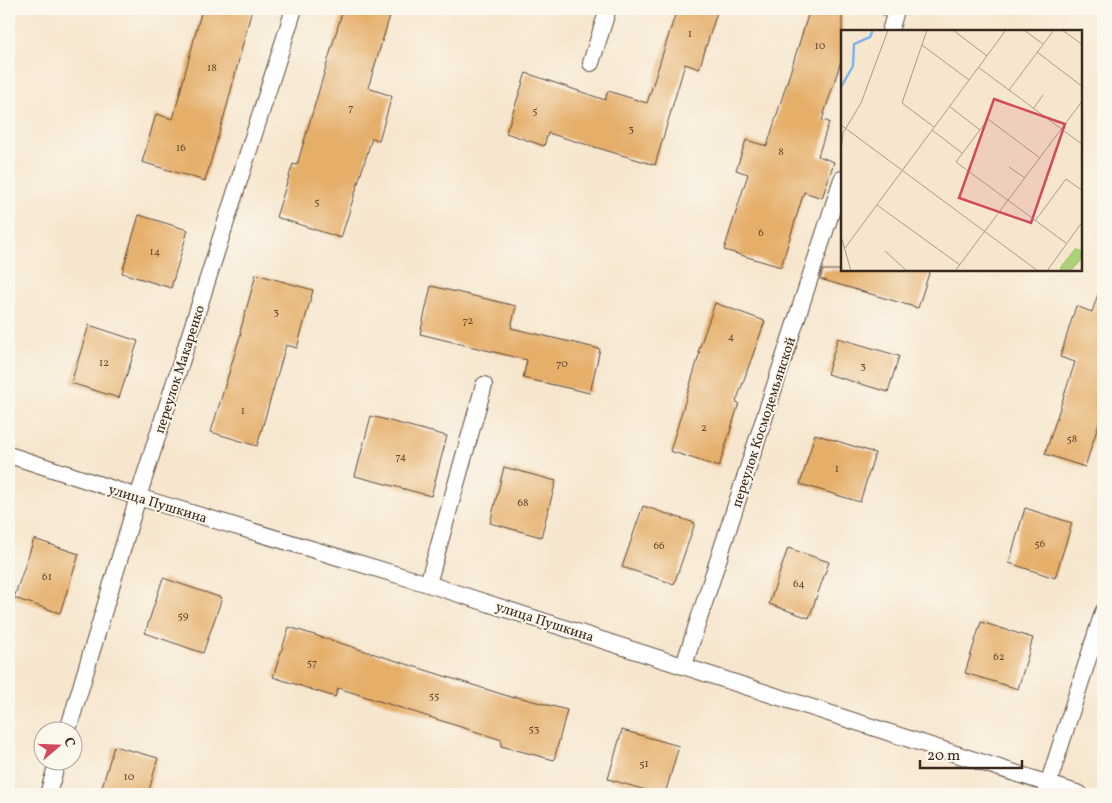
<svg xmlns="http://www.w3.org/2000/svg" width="1112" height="803" viewBox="0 0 1112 803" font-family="Vollkorn,serif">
<rect width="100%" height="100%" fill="#fbf7ec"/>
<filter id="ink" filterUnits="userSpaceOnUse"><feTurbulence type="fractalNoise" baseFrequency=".02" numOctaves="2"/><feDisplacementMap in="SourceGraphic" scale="10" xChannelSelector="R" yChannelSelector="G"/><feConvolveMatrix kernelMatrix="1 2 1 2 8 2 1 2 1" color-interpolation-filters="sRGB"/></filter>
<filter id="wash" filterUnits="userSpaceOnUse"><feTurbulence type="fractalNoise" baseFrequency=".0096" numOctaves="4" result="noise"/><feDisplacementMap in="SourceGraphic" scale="20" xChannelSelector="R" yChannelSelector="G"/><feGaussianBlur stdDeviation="1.12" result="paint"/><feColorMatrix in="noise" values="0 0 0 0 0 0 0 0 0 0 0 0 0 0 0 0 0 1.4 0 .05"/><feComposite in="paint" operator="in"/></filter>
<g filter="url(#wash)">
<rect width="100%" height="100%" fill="#f6e6ce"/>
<g id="blocks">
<g fill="#e5af6a">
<polygon points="202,9 252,9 227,106 205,181 142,162 156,114 173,119"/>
<polygon points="343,9 392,9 368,88 392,96 379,140 372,138 341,238 276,217 293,164 297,165"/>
<polygon points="677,9 718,9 699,69 685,64 655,165 548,133 544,146 506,133 526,73 605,100 608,91 647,103"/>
<polygon points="810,9 842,9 842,58 822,120 829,122 818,156 834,162 822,198 804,192 781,267 724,250 748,174 736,170 746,140 767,146"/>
<polygon points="139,215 188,230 171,288 122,273"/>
<polygon points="823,270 930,270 918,308 820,279"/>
<polygon points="256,274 313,290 297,348 286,345 257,446 211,432 241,333 240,332"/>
<polygon points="431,286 516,306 511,328 600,349 590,393 523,378 527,360 420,334"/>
<polygon points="1098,294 1103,295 1103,410 1085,467 1045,454 1075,362 1060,357 1076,306 1092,312"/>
<polygon points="715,303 765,321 736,402 739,403 719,467 670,451 700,352 698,352"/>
<polygon points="89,325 138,341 119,398 71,383"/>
<polygon points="838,338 899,356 888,392 827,374"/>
<polygon points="371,416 447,436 431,496 355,476"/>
<polygon points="815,434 875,453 860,502 800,484"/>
<polygon points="504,467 556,481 541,537 490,523"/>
<polygon points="643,506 695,523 674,584 622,567"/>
<polygon points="1025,508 1072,523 1055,578 1009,563"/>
<polygon points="34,539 79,554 60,613 14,598"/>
<polygon points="788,548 829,562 809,618 769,604"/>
<polygon points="163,578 222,598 203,653 145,633"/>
<polygon points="981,622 1033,638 1018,689 965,673"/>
<polygon points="289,627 514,698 514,696 567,710 554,760 501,746 502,740 338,688 335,697 273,677"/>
<polygon points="622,730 679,746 665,794 659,794 608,779"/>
<polygon points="114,746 158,758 148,794 100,794"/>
</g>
</g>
</g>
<g filter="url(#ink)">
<use href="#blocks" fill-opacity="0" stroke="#574638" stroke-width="1"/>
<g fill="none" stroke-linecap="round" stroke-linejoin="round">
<defs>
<g id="service">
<polyline points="889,9 896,11 890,31"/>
<polyline points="591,63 608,9"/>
<polyline points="9,455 138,497 428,584 1080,794"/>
<polyline points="428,584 484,385"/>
<polyline points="684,665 842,179"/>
<polyline points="68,730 138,497 294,9"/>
<polyline points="48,794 58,760"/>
<polyline points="1045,794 1103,612"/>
</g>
</defs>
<use href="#service" stroke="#574638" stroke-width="18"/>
<use href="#service" stroke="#fff" stroke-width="16"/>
</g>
</g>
<g text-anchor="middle" stroke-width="4" stroke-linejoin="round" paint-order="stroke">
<g font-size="11" fill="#664b31">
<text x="690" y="37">1</text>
<text x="820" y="49">10</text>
<text x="212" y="71">18</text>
<text x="351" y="111">7</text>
<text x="535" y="114">5</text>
<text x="631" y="132">3</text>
<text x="181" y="151">16</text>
<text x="781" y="155">8</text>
<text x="317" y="205">5</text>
<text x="761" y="236">6</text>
<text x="155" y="255">14</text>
<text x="276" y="315">3</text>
<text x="468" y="324">72</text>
<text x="731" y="340">4</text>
<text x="104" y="366">12</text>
<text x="562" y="367">70</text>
<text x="863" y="369">3</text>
<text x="243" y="414">1</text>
<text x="704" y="431">2</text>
<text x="1072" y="442">58</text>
<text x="401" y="460">74</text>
<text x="837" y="472">1</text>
<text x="523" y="506">68</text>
<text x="1040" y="547">56</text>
<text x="659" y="549">66</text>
<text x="47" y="580">61</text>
<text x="799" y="587">64</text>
<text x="183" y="619">59</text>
<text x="999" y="660">62</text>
<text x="312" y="666">57</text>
<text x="434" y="699">55</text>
<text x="534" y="732">53</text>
<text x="644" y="767">51</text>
<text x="129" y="780">10</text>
</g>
<g font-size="14" fill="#3b2a1e" stroke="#fbf7ec">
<text transform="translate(179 369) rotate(-72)" y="5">переулок Макаренко</text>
<text transform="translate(763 422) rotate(-72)" y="5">переулок Космодемьянской</text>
<text transform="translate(158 503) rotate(17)" y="5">улица Пушкина</text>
<text transform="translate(545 621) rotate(18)" y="5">улица Пушкина</text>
</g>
</g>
<g transform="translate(841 30)">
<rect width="241" height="241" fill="#f6e6ce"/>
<path d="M234,218L241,220V229L230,241H219V237Z" fill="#acd079"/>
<path fill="none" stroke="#81b5ee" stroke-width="2.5" d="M0,57L12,36L13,14L29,7L32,0"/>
<path fill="none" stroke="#ab9b88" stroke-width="1" d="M86,0L61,73L93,97M112,0L146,26M183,0L202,14M221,0L242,15M81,15L128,50M196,22L242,57M137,37L242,115M168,60L213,0M108,76L139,100M193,78L202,65M0,95L197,241M91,100L121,123M0,122L2,103L20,73L47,0M199,128L147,89L115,132L225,213M168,137L184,148M36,175L119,235M194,191L225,149L242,161M0,206L10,241M4,218L165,0M44,221L66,241M114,241L242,70M206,241L242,191"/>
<path fill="#d1495b" fill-opacity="0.15" stroke="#d1495b" stroke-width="2.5" d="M153,69L224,94L190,193L118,168Z"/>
<rect width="241" height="241" fill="none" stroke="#3b2a1e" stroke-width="2.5"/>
</g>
<rect width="1112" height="803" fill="none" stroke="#fbf7ec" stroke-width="30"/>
<g transform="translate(58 746) rotate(71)"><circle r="24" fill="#fbf7ec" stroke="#aea59a"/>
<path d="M0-4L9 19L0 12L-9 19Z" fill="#d1495b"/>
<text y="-8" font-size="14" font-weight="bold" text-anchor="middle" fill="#3b2a1e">С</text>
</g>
<path d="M920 760v8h102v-8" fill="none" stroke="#3b2a1e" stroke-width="2.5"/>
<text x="927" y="760" font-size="15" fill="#3b2a1e" stroke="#fbf7ec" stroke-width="4" paint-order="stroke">20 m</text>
</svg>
